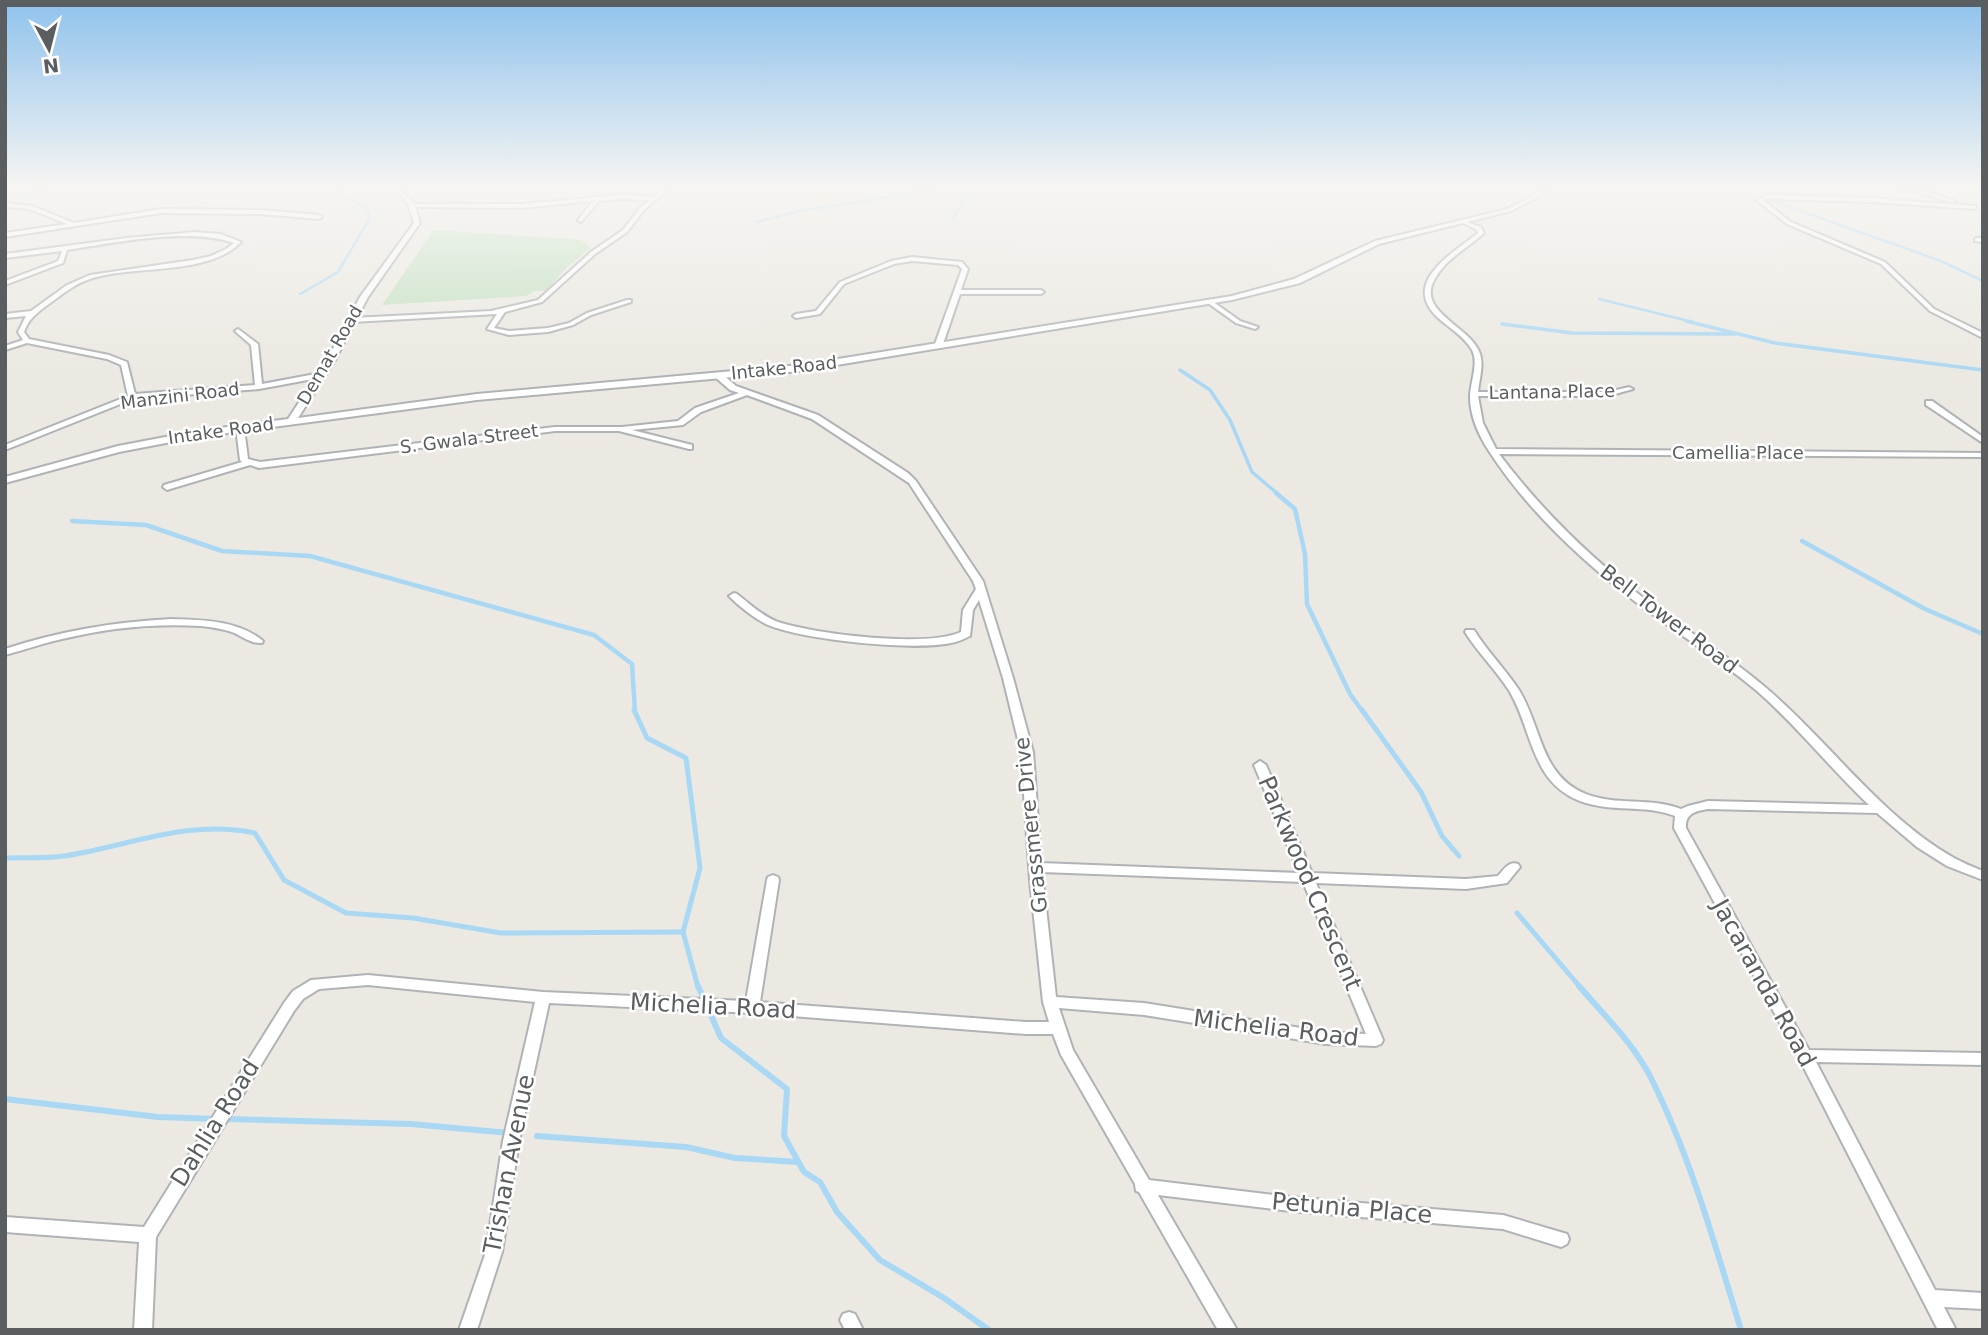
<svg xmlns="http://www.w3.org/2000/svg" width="1988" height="1335" viewBox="0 0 1988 1335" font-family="'DejaVu Sans',sans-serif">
<rect width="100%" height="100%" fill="#ece9e2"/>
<polygon fill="#c3e1c1" points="434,230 581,240 591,248 567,267 546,291 534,291 526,296 382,305"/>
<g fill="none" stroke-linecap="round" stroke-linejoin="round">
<g stroke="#a9d8f5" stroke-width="2.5">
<polyline points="5,196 50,189 113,186"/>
<polyline points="1770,200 1941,261 1983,281"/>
<polyline points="953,219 972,186"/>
<polyline points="756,222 800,211 957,186"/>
<polyline points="300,294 338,272 368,221 369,211 337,190 308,186"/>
<polyline points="1599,299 1693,322"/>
</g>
<g stroke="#a9d8f5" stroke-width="3.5">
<polyline points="1686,321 1775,343 1983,370"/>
<polyline points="1502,324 1572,333 1735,334"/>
<polyline points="1180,370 1210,390 1230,420 1252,472 1278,494"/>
</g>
<g stroke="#a9d8f5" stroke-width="4.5">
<polyline points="1276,493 1295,509 1305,554 1307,604 1350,694 1363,712"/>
<polyline points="72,521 146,525 222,551 310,556 594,635 632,664 635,712"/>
<polyline points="1802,541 1925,609 1983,634"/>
</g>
<g stroke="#a9d8f5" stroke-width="5">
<polyline points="634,710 647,738 686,758 700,868 683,932 698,987"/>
<polyline points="1362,710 1421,792 1442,836 1459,856"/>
<path d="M5,858C24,857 45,859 64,856C130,846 186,819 255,833L284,880L346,913L413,918L501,933L683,932"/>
<polyline points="1517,913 1580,987"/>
</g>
<g stroke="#a9d8f5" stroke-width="6">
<polyline points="698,986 721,1038 787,1089 784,1136 804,1172 820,1182 837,1212 880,1260 944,1298 989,1330"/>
<path d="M1579,986C1604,1015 1634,1044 1651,1078C1691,1158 1715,1245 1741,1330"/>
<polyline points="5,1099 158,1117 217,1119"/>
<polyline points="226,1119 411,1124 509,1133"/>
<polyline points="537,1136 686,1147 735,1158 798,1162"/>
</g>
<defs>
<g id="minor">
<polygon points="661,186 666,186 663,194 644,210 627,232 595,254 542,302 505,312 494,328 509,331 548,328 569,323 587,313 627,300 631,300 631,302 591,315 573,325 548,332 509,335 487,329 497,314 352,322 349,320 352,318 491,311 538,300 591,252 623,230 640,208 649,200 621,199 599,201 581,222 578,220 593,201 522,208 412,207 410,206 410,204 522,204 621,195 653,197 658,192"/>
<polygon points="1896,186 1903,186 1956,201 1951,202"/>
<polygon points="1767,195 1871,198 1976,206 1976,208 1974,209 1871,202 1768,199 1763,200 1791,222 1885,262 1934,309 1983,333 1983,338 1930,311 1881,264 1787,224 1756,200"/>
<polygon points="5,203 32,206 74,223 161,209 260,210 319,215 322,217 319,219 260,214 161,213 5,237 5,233 67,224 29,209 5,207"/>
<path d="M1463,221L1481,227L1484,233C1468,248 1447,258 1436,277C1413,312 1472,326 1480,354C1484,366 1479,380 1478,392H1608L1629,387L1633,389L1608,396H1478L1483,423L1496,449L1983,453V457L1499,454C1540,508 1587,555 1641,596C1682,628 1726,654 1765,687C1830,742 1879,815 1954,858C1963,863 1973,867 1983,871V880L1947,866L1917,847L1877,813L1708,809C1696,811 1685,813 1686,828L1809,1050L1983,1053V1065L1816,1062L1935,1290L1983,1293V1309L1944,1307L1956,1330H1938L1800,1060L1674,828L1675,816C1645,804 1611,813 1580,801C1531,782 1533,732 1510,692C1497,671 1478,653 1465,632L1466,630H1474C1487,651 1505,669 1519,690C1542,727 1540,776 1586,794C1616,806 1650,797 1681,809L1688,806L1708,801L1869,805C1830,768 1797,726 1757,691C1719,659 1677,633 1637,603C1582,561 1527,510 1489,451C1479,436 1470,416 1470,397C1470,383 1479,363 1472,350C1464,336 1448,327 1437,317C1401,282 1453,253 1478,233L1476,229L1463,223Z"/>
<path d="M195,232L221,234L241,242C207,277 134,264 90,279C77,283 65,292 53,301C41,310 29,317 24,332L29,339L109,355L127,362L135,394L255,385L251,345L236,332L235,331L238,329L258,344L262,384L321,373H324V377L259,389L133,399L5,450V445L128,396L121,365L107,359L27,343L5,350V346L23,340L18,332L26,316L5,318V314L31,311L67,285L90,275L193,260L211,256L226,249L234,243C188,227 115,243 67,250L63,263L5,285V281L58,261L62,251L5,258V254L127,238Z"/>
<polygon points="1977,238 1983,238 1983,242 1975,241 1975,239"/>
<polygon points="912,257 962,262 968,269 961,290 1041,290 1044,292 1041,294 960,294 943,344 939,346 935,344 962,269 958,265 912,261 894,264 844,284 820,314 796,318 793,316 796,314 816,311 840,282 891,261"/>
<polygon points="1208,301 1212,301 1240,321 1258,327 1255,329 1236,323 1208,303"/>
<path d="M715,373H721L736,386L818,415L908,473L916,481L983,581L1013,678L1033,752L1041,863L1299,873L1254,765L1260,761L1266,765L1312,873L1466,879L1498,876C1504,869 1509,861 1518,864L1520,867L1507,883L1466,889L1316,883L1383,1040L1381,1044L1376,1046L1326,1044L1144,1015L1059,1008L1073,1050L1149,1180L1290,1197L1503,1215L1567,1234L1569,1239L1567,1244L1561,1247L1503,1229L1290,1211L1158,1195L1237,1330H1218L1139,1192L1136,1191L1135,1184L1061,1055L1053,1034H1026L752,1013L549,1003L519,1141L502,1252L477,1330H459L486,1252L503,1141L535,1002L368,985L319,989L303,999L294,1011L156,1237L152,1330H134L139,1242L5,1232V1217L144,1227L284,1003L293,991L311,980L368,975L543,992L746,1001L767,880L768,877L773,875L778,877L779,880L760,1002L1026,1022H1049L1043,1002L1030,880L1021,752L1003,678L979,600L973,610L970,636C965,638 960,641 955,642C918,652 803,640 768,625C754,618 740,607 729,596L734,593L737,594C750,604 762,616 778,622C814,634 927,648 961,632L963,610L976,589L973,581L909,483L812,419L747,395L701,412L683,425L632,430L692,445V449H689L619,431H555L259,468L250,465L170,489L167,490L163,487L164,485L242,462L240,460L236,428L240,426L244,428L248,459L260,462L555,427H622L678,421L695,408L739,393L730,390L715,377ZM1042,872L1303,882L1366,1034L1326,1032L1144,1003L1056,997Z"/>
<polygon points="1926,401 1932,401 1983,437 1983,443 1926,405"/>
<path d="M171,619C202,620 238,620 263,641L262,643C251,644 242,636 232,632C223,629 211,627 201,626C154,623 107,628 62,639C43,643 24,650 5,655V649C59,631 114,622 171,619Z"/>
<polygon points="849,1312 855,1314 863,1330 845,1330 840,1320 843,1314"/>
</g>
<polygon id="tertiary" points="392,186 398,186 414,203 420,223 368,297 335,360 298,418 477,394 800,365 1232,296 1294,279 1375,241 1507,209 1534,195 1540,186 1546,186 1538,197 1511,211 1379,244 1300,283 1232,300 800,371 477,400 197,437 119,452 5,483 5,477 118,446 197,431 288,419 327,360 360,297 414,223 408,204"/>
</defs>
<use href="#minor" stroke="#b0b3b6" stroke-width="4"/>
<use href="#tertiary" stroke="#b0b3b6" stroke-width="4"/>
<use href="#minor" fill="#fff" fill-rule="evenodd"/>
<use href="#tertiary" fill="#fff" fill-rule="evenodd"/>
</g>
<linearGradient id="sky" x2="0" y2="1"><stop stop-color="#8fc2ed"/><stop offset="0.5" stop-color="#f6f5f2"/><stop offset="1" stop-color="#f6f5f2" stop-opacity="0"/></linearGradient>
<rect width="1988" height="372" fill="url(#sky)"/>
<g text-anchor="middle" stroke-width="5" stroke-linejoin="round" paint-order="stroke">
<g font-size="18" fill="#5b5e61" stroke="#fff">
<text transform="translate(330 355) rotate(-60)" y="6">Demat Road</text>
<text transform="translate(784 368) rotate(-6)" y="6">Intake Road</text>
<text transform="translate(1552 392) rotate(-1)" y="6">Lantana Place</text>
<text transform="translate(180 396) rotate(-7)" y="6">Manzini Road</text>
<text transform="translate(221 431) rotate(-8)" y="6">Intake Road</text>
<text transform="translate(469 439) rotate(-7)" y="6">S. Gwala Street</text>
<text x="1738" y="459">Camellia Place</text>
</g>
<g font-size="21" fill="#5b5e61" stroke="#fff">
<text transform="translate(1669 619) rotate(37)" y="7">Bell Tower Road</text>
<text transform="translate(1031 825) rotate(-96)" y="7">Grassmere Drive</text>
</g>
<g font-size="24" fill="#5b5e61" stroke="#fff">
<text transform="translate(1310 883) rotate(67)" y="8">Parkwood Crescent</text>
<text transform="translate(1764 983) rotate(61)" y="8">Jacaranda Road</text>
<text transform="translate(713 1006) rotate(3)" y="8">Michelia Road</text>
<text transform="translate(1276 1028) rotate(7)" y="8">Michelia Road</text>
<text transform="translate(215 1123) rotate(-58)" y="8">Dahlia Road</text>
<text transform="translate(509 1164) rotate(-79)" y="8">Trishan Avenue</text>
<text transform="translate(1352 1208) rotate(5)" y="8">Petunia Place</text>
</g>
</g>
<rect width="1988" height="1335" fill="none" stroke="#5b5e61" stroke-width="14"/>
<g transform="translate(49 49) rotate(173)" stroke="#ffffff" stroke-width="5" paint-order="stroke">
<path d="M0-5L12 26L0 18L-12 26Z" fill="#5b5e61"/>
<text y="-10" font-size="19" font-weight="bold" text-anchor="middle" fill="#5b5e61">N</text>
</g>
</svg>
